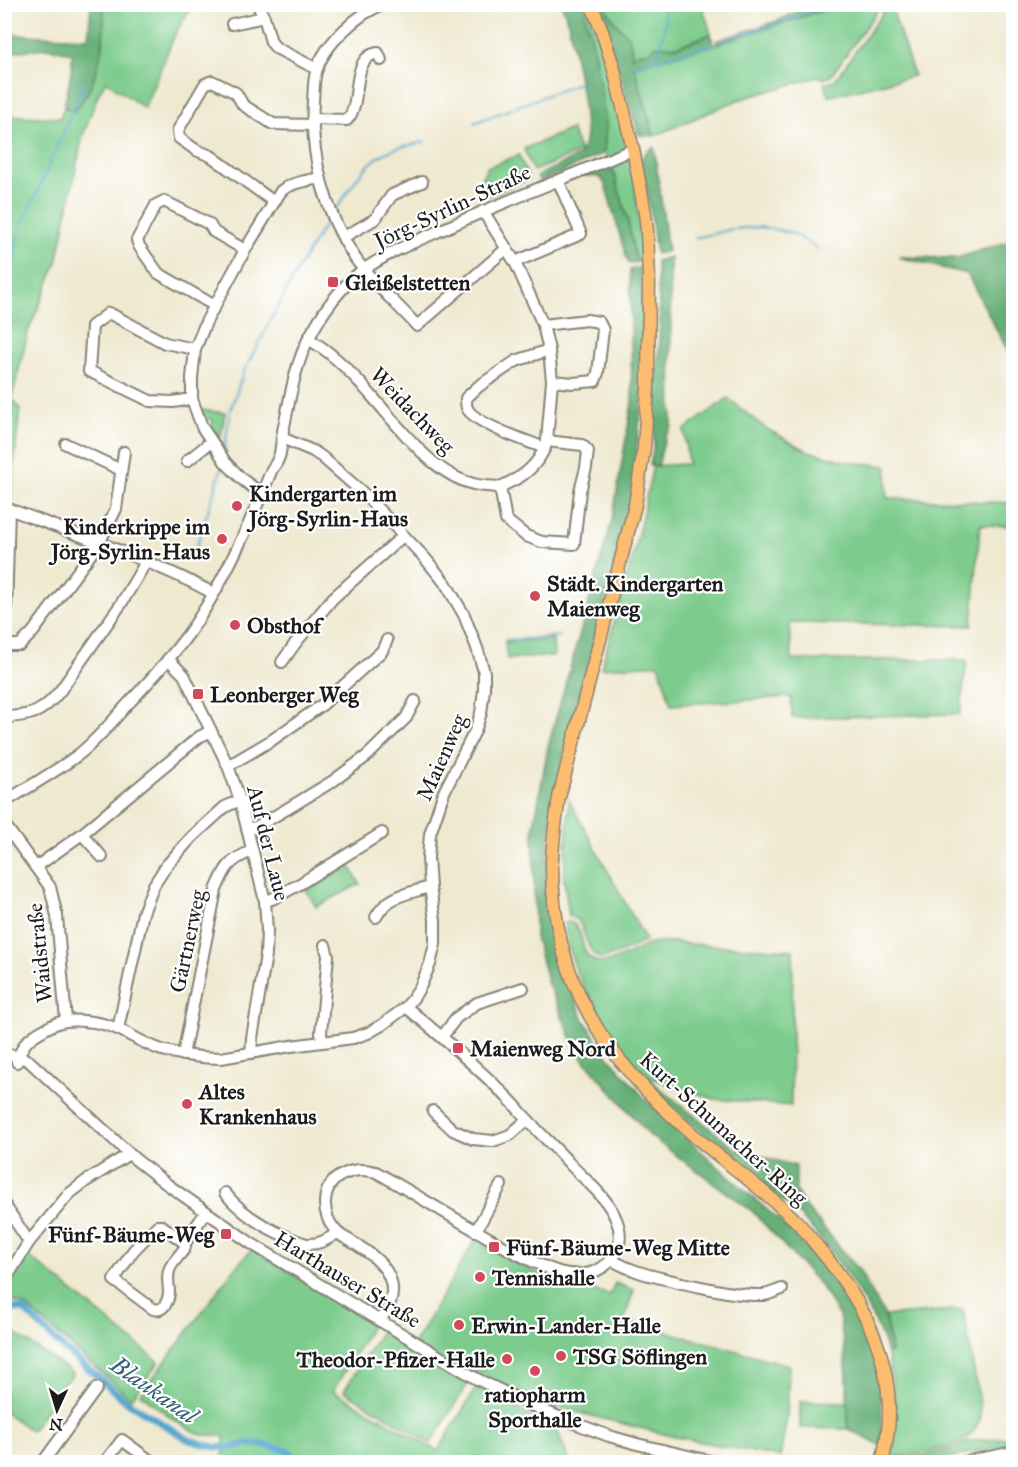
<svg xmlns="http://www.w3.org/2000/svg" width="1018" height="1467" viewBox="0 0 1018 1467" font-family="'IM FELL Great Primer',serif">
<rect width="100%" height="100%" fill="#fff"/>
<filter id="ink" filterUnits="userSpaceOnUse"><feTurbulence type="fractalNoise" baseFrequency=".0167" numOctaves="2"/><feDisplacementMap in="SourceGraphic" scale="12" xChannelSelector="R" yChannelSelector="G"/><feConvolveMatrix kernelMatrix="1 2 1 2 8 2 1 2 1" color-interpolation-filters="sRGB"/></filter>
<filter id="wash" filterUnits="userSpaceOnUse"><feTurbulence type="fractalNoise" baseFrequency=".008" numOctaves="4" result="noise"/><feDisplacementMap in="SourceGraphic" scale="24" xChannelSelector="R" yChannelSelector="G"/><feGaussianBlur stdDeviation="1.35" result="paint"/><feColorMatrix in="noise" values="0 0 0 0 0 0 0 0 0 0 0 0 0 0 0 0 0 1.4 0 .05"/><feComposite in="paint" operator="in"/></filter>
<g filter="url(#wash)">
<rect width="100%" height="100%" fill="#efe9d0"/>
<g fill="#7dcc8d" stroke="#4c7454" stroke-width="1.5">
<polygon points="103,5 193,5 176,32 144,108 106,81 98,95 82,138 57,263 28,332 12,398 20,409 10,503 5,506 4,115 60,118 64,107 74,111 103,49 104,15"/>
<polygon points="582,5 586,5 608,64 634,178 643,260 638,262 634,253 628,221 614,173 604,153 606,123 592,40"/>
<polygon points="604,5 702,5 711,34 678,46 668,47 664,46 648,52 638,53 632,58 631,45 628,36 615,22"/>
<polygon points="839,5 884,5 879,8 871,19 831,76 823,79 821,76 738,100 654,136 633,66 717,44"/>
<polygon points="891,6 914,76 829,96 824,84 834,81 838,76 883,12"/>
<polygon points="571,129 580,152 533,171 524,149"/>
<polygon points="519,155 529,179 489,196 480,182 487,167"/>
<polygon points="728,398 765,428 808,451 850,462 887,466 887,498 1013,503 1013,526 980,525 972,626 790,623 792,660 967,660 960,714 792,718 791,697 671,705 659,664 601,668 635,548 653,466 688,464 684,430"/>
<polygon points="202,410 225,413 220,440 210,437 213,420 201,417"/>
<polygon points="553,639 554,656 507,659 505,642"/>
<path d="M569,800L646,941C637,945 610,958 602,958C597,958 593,954 591,950C585,941 584,929 578,920L569,916L564,880Z"/>
<polygon points="350,866 360,884 316,907 306,890"/>
<path d="M571,922C585,929 579,953 593,960C609,970 637,947 653,943C662,940 680,943 690,944C725,946 759,948 793,950L791,1106L714,1099L645,1076L606,1033L576,971L568,944L564,923Z"/>
<polygon points="475,1240 510,1260 543,1275 610,1295 615,1283 634,1290 624,1320 789,1365 787,1418 780,1457 676,1437 552,1406 475,1372 431,1443 344,1391 382,1330 412,1347"/>
<polygon points="252,1249 373,1323 333,1391 438,1451 476,1388 556,1427 570,1462 223,1462 224,1436 201,1435 174,1420 141,1394 234,1269"/>
<polygon points="24,1252 159,1362 131,1399 26,1306 12,1301 5,1301 5,1287"/>
<path d="M963,1309L980,1404C980,1410 981,1416 979,1422C969,1451 917,1454 892,1457L895,1415L892,1379L887,1354L891,1352L885,1316Z"/>
<polygon points="5,1327 73,1373 31,1431 5,1412"/>
<polygon points="800,1401 848,1402 848,1429 800,1428"/>
<path d="M1013,1437V1444C973,1453 931,1463 889,1462L890,1460L925,1456L942,1452L955,1448L968,1441Z"/>
</g>
<g fill="#66b078" stroke="#41664a" stroke-width="1.5">
<path d="M91,5H103C106,36 102,63 88,92C85,99 79,105 74,111L64,107L72,68V53L46,48L5,53V34L88,38Z"/>
<polygon points="562,5 582,5 592,40 606,123 604,153 540,182 537,176 580,155 586,137 582,96 569,26"/>
<polygon points="595,5 604,5 615,22 628,36 631,45 632,57 638,53 648,52 654,46 678,46 711,34 713,45 634,66 654,136 639,135 606,29"/>
<polygon points="816,5 839,5 717,44 716,41 780,20 808,6"/>
<path d="M654,147L668,251L656,254L650,208L642,164C642,154 645,152 654,147Z"/>
<polygon points="598,168 609,170 614,173 628,221 634,253 638,262 629,264 627,260 605,184 600,177 582,176"/>
<polygon points="1013,240 1014,240 1013,358 1011,357 967,274 898,257 957,258"/>
<polygon points="670,257 672,426 665,437 658,466 650,466 654,445 660,321 656,261"/>
<polygon points="640,267 645,333 644,381 631,504 593,648 569,730 552,811 546,881 550,916 565,973 583,1018 608,1056 647,1101 727,1175 780,1221 832,1274 856,1316 874,1357 881,1395 882,1433 880,1446 848,1429 847,1376 843,1340 839,1316 820,1285 753,1212 650,1136 578,1053 548,984 535,937 533,831 548,746 612,520 632,403 630,270"/>
<path d="M611,1038L645,1076L736,1149L796,1166V1191L804,1205L859,1270L885,1316L891,1352L887,1354C882,1332 870,1312 858,1292C842,1265 822,1239 800,1216C791,1207 779,1198 769,1189C716,1142 651,1098 611,1038Z"/>
</g>
<g fill="none" stroke-linecap="round" stroke-linejoin="round">
<g stroke="#51a6cd" stroke-width="2">
<polyline points="720,42 835,4"/>
<polyline points="654,59 661,47 665,22 664,4"/>
<polyline points="632,66 713,44"/>
<polyline points="474,123 587,80"/>
<polyline points="36,195 84,84"/>
<path d="M337,208C351,187 366,159 392,150C402,146 414,144 425,142"/>
<polyline points="23,222 35,197"/>
<polyline points="695,238 733,229 761,227 792,233 818,249"/>
<polyline points="13,268 17,238 21,226"/>
<polyline points="4,359 12,271"/>
<polyline points="224,453 230,411 244,371 300,265 327,221"/>
<polyline points="192,561 223,464"/>
<polyline points="505,640 560,636"/>
</g>
<polyline stroke="#51a6cd" stroke-width="7" points="4,1307 24,1310 61,1346 126,1401 189,1440 215,1447 231,1448 245,1444 259,1444 272,1447 286,1450 293,1456 296,1462"/>
</g>
</g>
<g filter="url(#ink)">
<g fill="none" stroke-linecap="round" stroke-linejoin="round">
<defs>
<g id="minor">
<polyline points="257,4 264,17 271,42 276,48 317,69"/>
<path d="M384,4C359,12 325,44 317,69C313,79 314,91 313,101C310,155 325,213 355,258C373,284 397,303 417,326L506,249"/>
<polyline points="232,24 264,17"/>
<path d="M312,119L347,120C363,104 349,57 378,53L381,60"/>
<polyline points="274,202 211,156 196,150 179,138 178,130 205,84 212,81 236,93 243,105 273,124 313,125"/>
<polyline points="344,237 375,219 392,195 422,182"/>
<polyline points="515,262 581,234 558,180"/>
<polyline points="215,306 158,273 139,246 137,240 156,205 164,201 209,224 214,232 245,250"/>
<polyline points="543,325 587,320 599,322 603,330 598,373 595,381 573,383 552,381"/>
<path d="M308,339C331,351 353,374 370,394C400,427 437,483 486,486C490,486 495,487 499,487C503,486 508,483 512,481C528,474 542,459 547,441L552,381L549,350L543,325L515,262L483,211"/>
<polyline points="192,399 173,402 150,401 89,371 92,326 109,313 165,343 195,349"/>
<polyline points="66,444 121,470"/>
<path d="M545,448C529,442 473,423 467,408C466,407 466,400 466,398L479,386L516,361L549,350"/>
<polyline points="187,461 211,442"/>
<polyline points="500,487 506,520 526,536 542,542 574,544 580,491 586,468 588,451 582,445 547,441"/>
<path d="M262,494L243,480L226,463L202,427L192,399V378L195,349L206,322L245,250L281,191C292,182 306,181 320,178"/>
<path d="M4,617L6,611L9,509C78,535 149,559 213,593"/>
<polyline points="4,645 20,645 33,632 99,543 116,509 124,452"/>
<polyline points="168,659 184,675 228,766 240,800 265,901 267,931 266,955 252,1038 251,1053"/>
<polyline points="282,662 297,641 333,598 403,536"/>
<path d="M4,717C32,716 42,713 60,691L121,604L146,562"/>
<polyline points="228,766 272,740 322,705 382,651 387,640"/>
<path d="M4,802C29,787 55,772 78,755C96,741 111,723 126,706C148,683 170,659 189,633C223,585 250,524 272,469C283,456 280,446 283,431C290,400 294,367 309,338C321,314 340,287 362,271C388,252 419,240 448,227C509,199 572,176 633,149"/>
<polyline points="4,824 50,887 57,916 66,1021"/>
<polyline points="247,829 256,827 287,809 333,781 367,756 406,718 415,701"/>
<polyline points="82,834 102,857"/>
<polyline points="36,867 82,834 199,737 211,731"/>
<polyline points="265,901 272,899 298,885 382,833"/>
<path d="M376,917C388,895 407,894 430,887"/>
<polyline points="118,1029 143,913 154,885 166,866 192,837 225,807 240,800"/>
<polyline points="442,1037 456,1018 477,1003 523,988"/>
<polyline points="322,1042 321,1033 328,956 325,945"/>
<polyline points="4,1054 18,1056 29,1061 135,1159 168,1185 252,1244 477,1379 522,1401 561,1418 609,1436 637,1444 714,1462"/>
<path d="M183,1055L216,890C225,868 229,860 252,851"/>
<path d="M17,1062C22,1044 28,1038 45,1029C52,1025 58,1022 66,1021C83,1019 105,1023 120,1030C134,1037 146,1045 162,1050C181,1055 200,1058 221,1058L291,1046L353,1038L368,1033L382,1025L406,1007L414,997L421,985L430,964L435,944V920L430,887L428,858L430,834L444,792L475,731L481,713L484,690V672L477,648L464,615L446,584L424,557L362,492L322,457L313,451L282,438"/>
<polyline points="433,1111 453,1130 473,1139 493,1141 510,1135 527,1120"/>
<path d="M225,1193C241,1213 265,1228 290,1238C295,1240 301,1243 307,1244C318,1245 329,1239 337,1233"/>
<polyline points="4,1204 29,1242"/>
<polyline points="476,1231 501,1185"/>
<path d="M185,1243V1247L184,1249C180,1255 173,1262 170,1268C164,1281 174,1291 165,1305C161,1310 159,1310 153,1309L114,1280L133,1251L157,1226H162L185,1243L205,1213"/>
<path d="M612,1260C634,1273 657,1277 682,1283C708,1288 737,1296 764,1295C770,1294 776,1291 782,1289"/>
<polyline points="4,1282 29,1242 69,1194 86,1181 129,1154"/>
<path d="M380,1321C388,1309 395,1297 391,1282C386,1262 365,1250 349,1240C345,1238 340,1235 337,1232C320,1215 320,1184 344,1174C356,1169 364,1169 376,1172C412,1192 446,1214 482,1234C506,1248 532,1263 559,1272C574,1276 590,1276 603,1267C619,1257 624,1237 616,1219C607,1197 586,1181 570,1164C557,1149 542,1136 529,1121C522,1114 515,1105 508,1098C476,1066 441,1036 406,1007"/>
<polyline points="43,1462 97,1388"/>
<polyline points="105,1462 122,1440 152,1462"/>
<polyline points="964,1462 1014,1452"/>
</g>
<path id="major" d="M591,4L601,28L613,66L633,149L645,213L647,231L649,279L648,387L644,448L635,505L559,797C556,819 552,842 552,864C552,917 564,970 590,1016C616,1063 656,1103 697,1138C729,1165 764,1190 794,1219C803,1227 810,1238 818,1247C863,1301 895,1359 888,1431C886,1442 885,1452 882,1462"/>
</defs>
<use href="#minor" stroke="#868276" stroke-width="14"/>
<use href="#major" stroke="#868276" stroke-width="15"/>
<use href="#minor" stroke="#fff" stroke-width="10"/>
<use href="#major" stroke="#fcbd6f" stroke-width="12"/>
</g>
</g>
<g fill="#d1495b" stroke="#fff" stroke-width="2">
<rect x="327" y="276" width="12" height="12" rx="3"/>
<circle cx="237" cy="506" r="6"/>
<circle cx="222" cy="539" r="6"/>
<circle cx="535" cy="596" r="6"/>
<circle cx="235" cy="625" r="6"/>
<rect x="192" y="688" width="12" height="12" rx="3"/>
<rect x="452" y="1042" width="12" height="12" rx="3"/>
<circle cx="187" cy="1104" r="6"/>
<rect x="220" y="1228" width="12" height="12" rx="3"/>
<rect x="488" y="1241" width="12" height="12" rx="3"/>
<circle cx="480" cy="1277" r="6"/>
<circle cx="459" cy="1325" r="6"/>
<circle cx="561" cy="1356" r="6"/>
<circle cx="507" cy="1359" r="6"/>
<circle cx="535" cy="1371" r="6"/>
</g>
<g text-anchor="middle" stroke-width="4.5" stroke-linejoin="round" paint-order="stroke">
<g font-size="22" fill="#1c1c1c" stroke="#fff">
<text transform="translate(452 206) rotate(-25)" y="8">Jörg-Syrlin-Straße</text>
<text transform="translate(413 410) rotate(46)" y="8">Weidachweg</text>
<text transform="translate(441 757) rotate(-66)" y="8">Maienweg</text>
<text transform="translate(269 843) rotate(76)" y="8">Auf der Laue</text>
<text transform="translate(187 941) rotate(-78)" y="8">Gärtnerweg</text>
<text transform="translate(39 953) rotate(-96)" y="8">Waidstraße</text>
<text transform="translate(724 1128) rotate(42)" y="8">Kurt-Schumacher-Ring</text>
<text transform="translate(348 1279) rotate(31)" y="8">Harthauser Straße</text>
</g>
<g font-size="22" font-weight="bold" fill="#1c1c1c" stroke="#fff" text-anchor="start">
<text x="345" y="290">Gleißelstetten</text>
<text x="249" y="501">Kindergarten im<tspan x="249" dy="25">Jörg-Syrlin-Haus</tspan></text>
<text x="210" y="534" text-anchor="end">Kinderkrippe im<tspan x="210" dy="25">Jörg-Syrlin-Haus</tspan></text>
<text x="547" y="591">Städt. Kindergarten<tspan x="547" dy="25">Maienweg</tspan></text>
<text x="247" y="633">Obsthof</text>
<text x="210" y="702">Leonberger Weg</text>
<text x="470" y="1056">Maienweg Nord</text>
<text x="199" y="1099">Altes<tspan x="199" dy="25">Krankenhaus</tspan></text>
<text x="214" y="1242" text-anchor="end">Fünf-Bäume-Weg</text>
<text x="506" y="1255">Fünf-Bäume-Weg Mitte</text>
<text x="492" y="1285">Tennishalle</text>
<text x="471" y="1333">Erwin-Lander-Halle</text>
<text x="573" y="1364">TSG Söflingen</text>
<text x="495" y="1367" text-anchor="end">Theodor-Pfizer-Halle</text>
<text x="535" y="1402" text-anchor="middle">ratiopharm<tspan x="535" dy="25">Sporthalle</tspan></text>
</g>
<g font-size="24" font-style="italic" fill="#366174" stroke="#fff">
<text transform="translate(154 1390) rotate(35)" y="8">Blaukanal</text>
</g>
</g>
<rect width="1018" height="1467" fill="none" stroke="#fff" stroke-width="24"/>
<g transform="translate(57 1410) rotate(184)" stroke="#ffffff" stroke-width="4.5" paint-order="stroke">
<path d="M0-4.5L10 22L0 15L-10 22Z" fill="#1c1c1c"/>
<text y="-9" font-size="16" font-weight="bold" text-anchor="middle" fill="#1c1c1c">N</text>
</g>
</svg>
